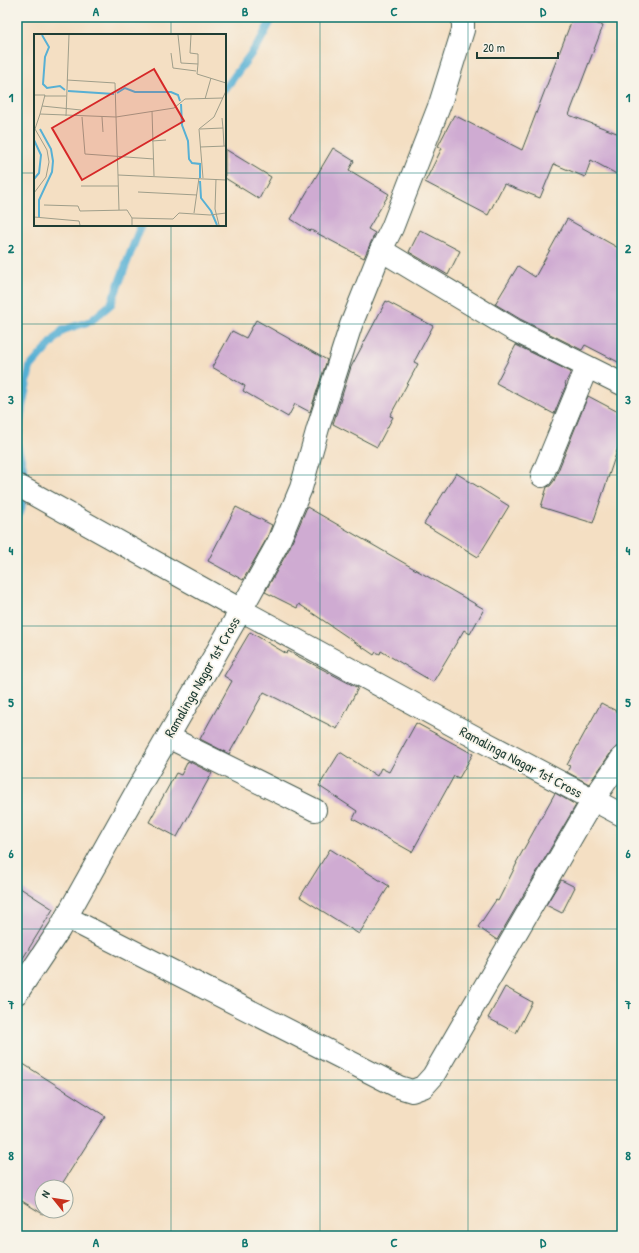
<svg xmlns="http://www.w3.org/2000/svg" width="639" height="1253" viewBox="0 0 639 1253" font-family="'Patrick Hand',sans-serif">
<rect width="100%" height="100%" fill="#f7f3e8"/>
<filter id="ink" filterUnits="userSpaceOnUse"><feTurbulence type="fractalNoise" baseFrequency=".025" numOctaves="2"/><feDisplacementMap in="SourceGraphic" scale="8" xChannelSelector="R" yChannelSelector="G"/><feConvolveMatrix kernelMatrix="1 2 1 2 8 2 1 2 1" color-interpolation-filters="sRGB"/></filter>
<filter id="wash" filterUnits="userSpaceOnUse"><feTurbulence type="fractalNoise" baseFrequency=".012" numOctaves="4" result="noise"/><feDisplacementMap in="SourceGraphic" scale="16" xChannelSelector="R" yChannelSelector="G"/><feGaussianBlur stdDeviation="0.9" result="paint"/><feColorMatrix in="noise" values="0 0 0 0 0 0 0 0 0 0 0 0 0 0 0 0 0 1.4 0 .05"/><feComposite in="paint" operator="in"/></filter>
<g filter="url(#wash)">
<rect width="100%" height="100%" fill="#f4dfc3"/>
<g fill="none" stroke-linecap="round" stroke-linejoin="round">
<g stroke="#57b0d4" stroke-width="8">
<polyline points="616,17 622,20"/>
<polyline points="225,89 259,43 273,17"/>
<polyline points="17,519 21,510 25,475 17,444 22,407 30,367 63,330 91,321 111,304 141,225"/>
</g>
</g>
<g id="blocks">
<g fill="#cfabd2">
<polygon points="573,17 581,17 603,26 569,115 622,135 622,177 591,160 585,177 554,164 540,198 504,184 488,215 425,182 442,148 438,146 454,115 522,150"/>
<polygon points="333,148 354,161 349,170 389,194 368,229 375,233 364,258 311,230 310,231 291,219"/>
<polygon points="225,149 271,177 259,199 225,178"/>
<polygon points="567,219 622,250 622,364 585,345 582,350 520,319 495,304 518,266 535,277"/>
<polygon points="420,230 460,251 448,275 409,252"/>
<polygon points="386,301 433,326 414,362 418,364 390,416 393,417 377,447 333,424 351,367"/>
<polygon points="256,320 327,360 310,412 295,404 288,417 243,391 245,386 212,367 232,331 246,338"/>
<polygon points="516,345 571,372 565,384 566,385 554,414 496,383"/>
<polygon points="588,396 622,414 622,450 618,448 593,523 541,507 547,487 550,486 554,481"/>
<polygon points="456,473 509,506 478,557 424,524"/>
<polygon points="236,507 272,525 267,538 243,580 208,561"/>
<polygon points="307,507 484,609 470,634 464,630 433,682 381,651 380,654 376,652 374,655 299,604 297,608 265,592 289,549"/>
<polygon points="250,632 287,654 288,651 358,688 337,729 264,692 229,754 200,739 232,681 224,676"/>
<polygon points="601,703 622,714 622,746 616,747 612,751 589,784 567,772 570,766 567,765"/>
<polygon points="416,723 473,754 459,778 454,776 412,852 353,819 357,811 319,786 340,752 377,776 381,768 389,772"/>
<polygon points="188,761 212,773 177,837 149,822 176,773 181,775"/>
<polygon points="555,793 576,805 497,940 478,927 496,900 498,901 517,863 516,863"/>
<polygon points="330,849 389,886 359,934 300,897"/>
<polygon points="561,880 575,887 562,913 546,905"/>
<polygon points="17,886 53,909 17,968"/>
<polygon points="505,987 532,1002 516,1033 488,1018"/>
<polygon points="17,1060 105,1116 60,1187 42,1187 42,1211 45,1211 43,1214 17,1198"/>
</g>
</g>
</g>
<g filter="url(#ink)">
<use href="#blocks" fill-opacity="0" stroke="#3f5549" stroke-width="1"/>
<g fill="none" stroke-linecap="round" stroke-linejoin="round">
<defs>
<g id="minor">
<polyline points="381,250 514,330 622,384"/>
<polyline points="542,476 587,367"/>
<polyline points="17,485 241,610 278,543 301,488 318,428 351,325 381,250 392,228 440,104 463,30 463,17"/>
<polyline points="168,737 315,810"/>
<polyline points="66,917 399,1087 412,1091 423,1087 433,1076 593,800 622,758"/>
</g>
<polyline id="tertiary" points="17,993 59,930 135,794 241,610 484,742 622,815"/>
</defs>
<use href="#minor" stroke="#3f5549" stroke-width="24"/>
<use href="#tertiary" stroke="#3f5549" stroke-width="24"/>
<use href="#minor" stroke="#fff" stroke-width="22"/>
<use href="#tertiary" stroke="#fff" stroke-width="22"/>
</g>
</g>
<path fill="none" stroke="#0f766e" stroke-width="1" stroke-opacity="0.55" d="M171,17V35M320,17V1236M468,17V1236M17,173H35M225,173H622M171,225V1236M17,324H622M17,475H622M17,626H622M17,778H622M17,929H622M17,1080H622"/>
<g text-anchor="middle" stroke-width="3.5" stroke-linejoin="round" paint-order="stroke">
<g font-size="14" fill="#1f3d34" stroke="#f7f3e8">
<text transform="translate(202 677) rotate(-60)" y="5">Ramalinga Nagar 1st Cross</text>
<text transform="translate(521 762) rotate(28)" y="5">Ramalinga Nagar 1st Cross</text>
</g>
</g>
<g transform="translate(34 34)">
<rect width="192" height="192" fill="#f4dfc3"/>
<path fill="none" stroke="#57b0d4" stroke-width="2" d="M8,1L15,13L11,23L9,50L13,54L26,52L31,56M34,57L80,60M83,59L91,54L101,58H137L144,61L146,67M147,70L148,91L154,107L155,125L158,129L166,130V144M0,106L7,121L5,139L0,145M166,147L167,164L177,177L183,191M5,183V166L18,138L19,127L17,115L6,95"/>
<path fill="none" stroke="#9f9e8a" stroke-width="1" d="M144,1L147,29L164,30L163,40L192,49M157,1L156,19L164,20V30M137,19L139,34L162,37M33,46L81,49L82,83L140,74L151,65L189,64M0,61H11L6,80M10,62H32M171,65L177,44M8,72L47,76M118,77L120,142M32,82L35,1M48,83L51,120L120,125M68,83L69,98M189,94L190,112M1,95L6,80L82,83L84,141L192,146M166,95L189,94L188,84M118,107L132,106M166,113L192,112M84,141L85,176M169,144L165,95L180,83L192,57M182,145L181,175L185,191M47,152H84M104,158L163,161M0,159L12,143L15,128L13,116L1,95M10,171L44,172L46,177L93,176L98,184V191M160,179L165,144M0,183L45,187L46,191M98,184L139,185L145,179L176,181L192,179"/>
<path fill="#d62828" fill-opacity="0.15" stroke="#d62828" stroke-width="2" d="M120,35L150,87L48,146L18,94Z"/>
<rect width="192" height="192" fill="none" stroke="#1f3d34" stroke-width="2"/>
</g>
<rect width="639" height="1253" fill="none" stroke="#f7f3e8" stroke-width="44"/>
<g transform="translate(54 1199) rotate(300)"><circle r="19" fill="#f7f3e8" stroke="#a1aaa0"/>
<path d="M0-3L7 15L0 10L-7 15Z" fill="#c8321e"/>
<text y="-6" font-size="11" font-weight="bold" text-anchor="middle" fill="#1f3d34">N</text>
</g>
<path d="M477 52v6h81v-6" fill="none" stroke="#1f3d34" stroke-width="2"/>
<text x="483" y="52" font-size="12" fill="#1f3d34" stroke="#f7f3e8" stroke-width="3" paint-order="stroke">20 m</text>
<rect x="22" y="22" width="595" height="1209" fill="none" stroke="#0f766e" stroke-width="1.5"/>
<g font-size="13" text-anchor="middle" font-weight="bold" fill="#0f766e">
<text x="96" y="16">A</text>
<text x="245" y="16">B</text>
<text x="394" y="16">C</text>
<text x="543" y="16">D</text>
<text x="11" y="102">1</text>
<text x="628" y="102">1</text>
<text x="11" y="253">2</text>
<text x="628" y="253">2</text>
<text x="11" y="404">3</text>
<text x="628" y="404">3</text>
<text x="11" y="555">4</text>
<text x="628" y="555">4</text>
<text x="11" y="707">5</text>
<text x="628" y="707">5</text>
<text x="11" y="858">6</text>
<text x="628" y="858">6</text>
<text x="11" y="1009">7</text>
<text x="628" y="1009">7</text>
<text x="11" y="1160">8</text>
<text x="628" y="1160">8</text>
<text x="96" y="1247">A</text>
<text x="245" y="1247">B</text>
<text x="394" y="1247">C</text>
<text x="543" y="1247">D</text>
</g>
</svg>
